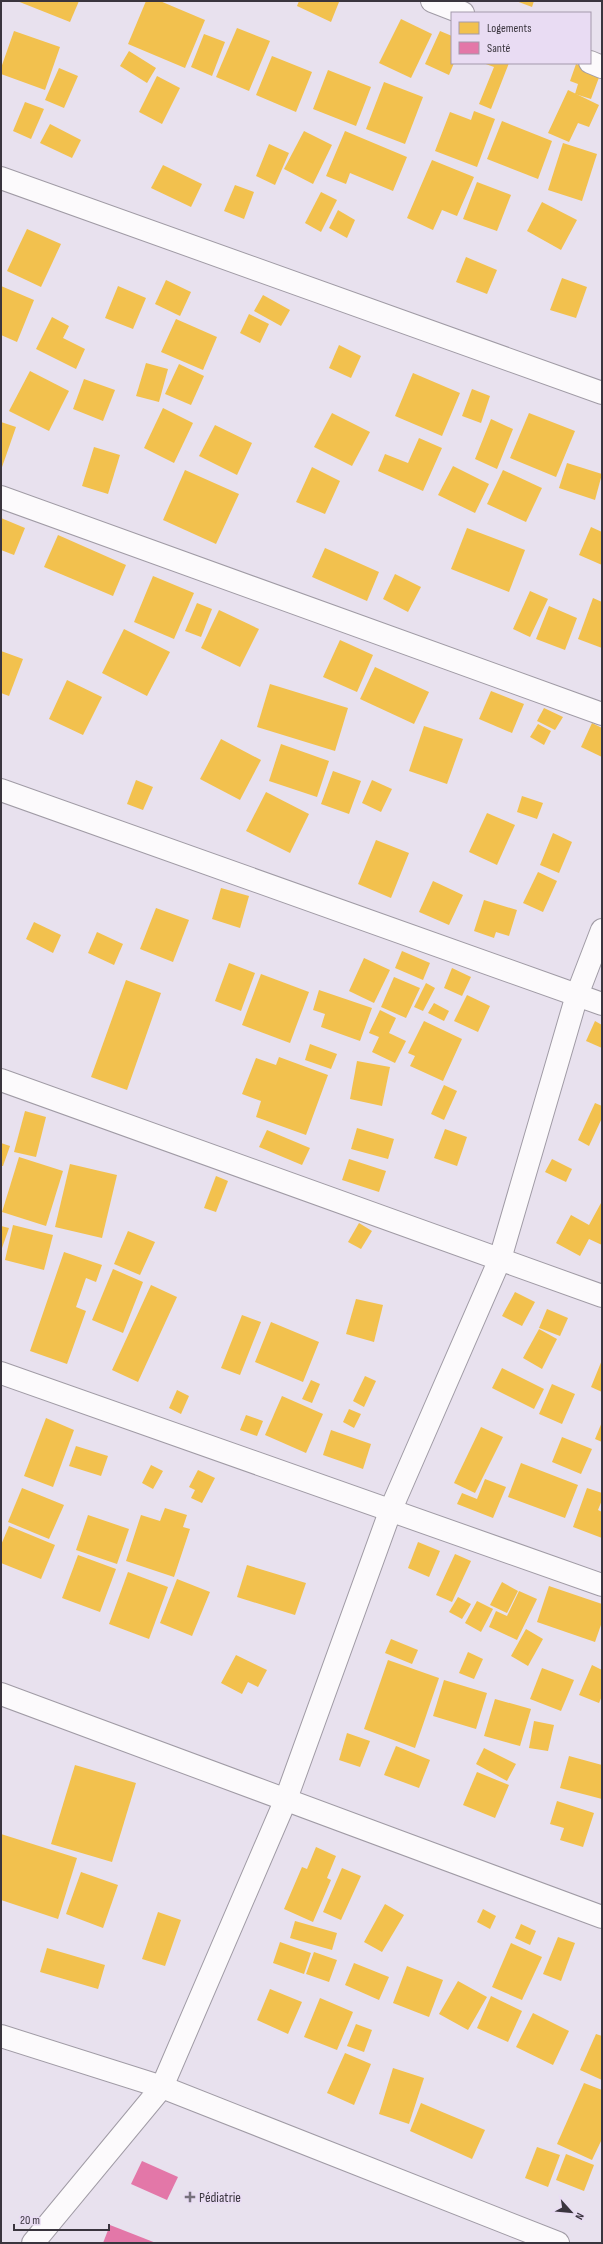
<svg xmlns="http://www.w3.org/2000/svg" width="603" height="2244" viewBox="0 0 603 2244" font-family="'Sofia Sans Condensed',sans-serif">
<rect width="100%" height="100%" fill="#e8e1ee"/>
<g fill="#f2c14e">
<polygon points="17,1 79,1 70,22"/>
<polygon points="146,1 160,1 205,20 185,68 128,44"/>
<polygon points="299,1 336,1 339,2 331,22 297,6"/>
<polygon points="516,1 534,1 532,7"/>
<polygon points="401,19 432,34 411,78 379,63"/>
<polygon points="237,28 270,41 249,91 216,77"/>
<polygon points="14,31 60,47 45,90 1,74 1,68"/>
<polygon points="440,31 452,36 452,63 454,63 449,75 425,64"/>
<polygon points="204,34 225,42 212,76 191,67"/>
<polygon points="129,51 156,68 147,83 120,66"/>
<polygon points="272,56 312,72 296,112 256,95"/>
<polygon points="483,63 509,63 491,109 479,104 494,67"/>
<polygon points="576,64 601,72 591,99 575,94 578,84 570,81"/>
<polygon points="59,68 78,76 64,108 45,100"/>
<polygon points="328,70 371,87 356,126 313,109"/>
<polygon points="157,76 180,88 162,124 139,112"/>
<polygon points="384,82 423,97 405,144 366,129"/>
<polygon points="568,90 599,105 589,127 578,123 569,142 548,133"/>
<polygon points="25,102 44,109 31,139 13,131"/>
<polygon points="474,111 495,119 477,167 435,151 450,112 471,120"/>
<polygon points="502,121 552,141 538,179 487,159"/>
<polygon points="50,124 81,140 72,158 40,143"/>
<polygon points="304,131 332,145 313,184 284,169"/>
<polygon points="345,131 407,157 393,191 350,173 346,184 326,176"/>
<polygon points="563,143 597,154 582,201 548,190"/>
<polygon points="269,144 289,153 275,185 256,176"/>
<polygon points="432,160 474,177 457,216 442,210 433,230 407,218"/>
<polygon points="163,165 202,184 191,207 151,188"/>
<polygon points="477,182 511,195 497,231 463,219"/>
<polygon points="235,185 254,192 244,219 224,211"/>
<polygon points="321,192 337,200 321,232 305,223"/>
<polygon points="542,202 577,220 561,250 527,231"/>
<polygon points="338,210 355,220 347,238 329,228"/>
<polygon points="27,229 61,244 41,287 7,271"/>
<polygon points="466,257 497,270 487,294 456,282"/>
<polygon points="562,278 587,287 576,318 550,310"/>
<polygon points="166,280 191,292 180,316 155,304"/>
<polygon points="1,286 34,300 17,342 1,335"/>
<polygon points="118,286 146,298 133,329 105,318"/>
<polygon points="263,295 290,310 281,326 254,311"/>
<polygon points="249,314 269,324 260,343 240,333"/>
<polygon points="52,317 69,326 63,338 85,349 76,369 36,349"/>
<polygon points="176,319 217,337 203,370 161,352"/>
<polygon points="339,345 361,356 351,378 329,368"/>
<polygon points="146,363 168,369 159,402 136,396"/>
<polygon points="179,364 204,376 191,405 165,394"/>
<polygon points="30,371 69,391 49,431 9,411"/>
<polygon points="413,373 460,393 442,436 395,416"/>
<polygon points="84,379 115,390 103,421 73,409"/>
<polygon points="472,389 490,396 481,423 462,416"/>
<polygon points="163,408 193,423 174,463 144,448"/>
<polygon points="332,413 370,432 352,466 314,447"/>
<polygon points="529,413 575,431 556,477 510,458"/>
<polygon points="491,419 513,429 497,469 475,459"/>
<polygon points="1,422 16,427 1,470"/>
<polygon points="215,425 252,443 237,475 199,456"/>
<polygon points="419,438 442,448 423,491 378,471 385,454 408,463"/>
<polygon points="94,447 120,455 108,494 82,486"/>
<polygon points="567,463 602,474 595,500 559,488"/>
<polygon points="453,466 489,484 475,513 438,495"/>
<polygon points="312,467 340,481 325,514 296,502"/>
<polygon points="185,470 239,494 216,544 163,520"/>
<polygon points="503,470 542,488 526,522 487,504"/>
<polygon points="1,518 25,528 14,555 1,550"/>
<polygon points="591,527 602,532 602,565 579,555"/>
<polygon points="467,528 525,550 509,592 451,569"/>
<polygon points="58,535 126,565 113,596 44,567"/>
<polygon points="325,548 379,572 367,601 312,577"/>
<polygon points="395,574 421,587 408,612 383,599"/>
<polygon points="153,576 194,593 174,639 134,622"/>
<polygon points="530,591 548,599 530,637 513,629"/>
<polygon points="593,598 602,602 602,648 578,639"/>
<polygon points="197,603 212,609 201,637 185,631"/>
<polygon points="549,606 577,618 565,650 536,639"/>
<polygon points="219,610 259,629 240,667 201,648"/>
<polygon points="124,629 170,652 147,696 102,673"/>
<polygon points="340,640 373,655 357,692 323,677"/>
<polygon points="1,651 23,659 9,696 1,693"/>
<polygon points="375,667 429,692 414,724 360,699"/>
<polygon points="67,680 102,697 83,735 49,719"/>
<polygon points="270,684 348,708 335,751 257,727"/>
<polygon points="491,691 524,704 512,733 479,719"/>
<polygon points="544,708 563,717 555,730 537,721"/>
<polygon points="592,723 602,728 602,757 581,747"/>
<polygon points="538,724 551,731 544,745 530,737"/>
<polygon points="424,726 463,739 447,784 409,771"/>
<polygon points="221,739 261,760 240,800 200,779"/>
<polygon points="281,744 329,761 317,797 269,781"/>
<polygon points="333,771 361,781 349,814 321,804"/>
<polygon points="136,780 153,787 143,810 127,804"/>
<polygon points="372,780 392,789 381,812 362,803"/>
<polygon points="266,792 309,814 290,853 246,831"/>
<polygon points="522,796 543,803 537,819 517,812"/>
<polygon points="487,813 515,825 497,865 469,852"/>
<polygon points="553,833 572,842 559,873 540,865"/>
<polygon points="376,840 409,853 391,898 358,884"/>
<polygon points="538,872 557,881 543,912 523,903"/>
<polygon points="433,881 463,895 449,925 419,912"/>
<polygon points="221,888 249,896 240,928 212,919"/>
<polygon points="484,900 517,910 509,936 496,932 494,938 474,931"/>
<polygon points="156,908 189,920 173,962 140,949"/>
<polygon points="34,922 61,935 53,953 26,939"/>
<polygon points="97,932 123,944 114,965 88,953"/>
<polygon points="402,951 430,963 423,980 395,968"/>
<polygon points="364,958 390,970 374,1003 349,991"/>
<polygon points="229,963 255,973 241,1011 215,1001"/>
<polygon points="452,968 471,977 462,996 444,988"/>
<polygon points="261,974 309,992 290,1043 242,1025"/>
<polygon points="394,977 420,988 406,1018 381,1007"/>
<polygon points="126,980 161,993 127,1090 91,1077"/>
<polygon points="426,983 435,988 423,1011 414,1007"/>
<polygon points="319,990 372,1008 360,1041 321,1027 325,1014 313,1010"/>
<polygon points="467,995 490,1006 478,1032 454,1021"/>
<polygon points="434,1003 449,1011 444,1021 428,1013"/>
<polygon points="380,1010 396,1018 389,1033 406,1041 395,1063 372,1052 379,1037 369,1033"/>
<polygon points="424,1021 462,1039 443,1081 410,1066 415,1056 408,1053"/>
<polygon points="595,1021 602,1025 602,1048 586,1041"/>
<polygon points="310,1044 337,1054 331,1069 305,1060"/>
<polygon points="279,1057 328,1075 306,1135 256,1117 261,1101 242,1094 256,1058 276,1065"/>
<polygon points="357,1061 390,1067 382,1106 350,1099"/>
<polygon points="444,1085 457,1091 444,1120 431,1114"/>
<polygon points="595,1103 602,1106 602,1118 589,1146 578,1140"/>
<polygon points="25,1111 46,1117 36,1157 14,1152"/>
<polygon points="357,1128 394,1139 388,1159 351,1149"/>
<polygon points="445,1129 467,1137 457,1166 434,1158"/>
<polygon points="267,1130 310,1148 302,1165 259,1147"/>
<polygon points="1,1143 10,1146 3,1166 1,1166"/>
<polygon points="19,1157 63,1171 46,1226 2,1212"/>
<polygon points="349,1159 386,1171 379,1192 342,1180"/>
<polygon points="552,1159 572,1169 566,1182 545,1172"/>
<polygon points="70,1164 117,1175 102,1238 55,1227"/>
<polygon points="216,1176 228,1181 216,1212 204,1208"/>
<polygon points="601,1203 602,1245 589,1239 580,1256 556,1243 571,1215 589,1225"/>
<polygon points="359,1223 372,1231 361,1249 348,1242"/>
<polygon points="13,1225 53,1235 44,1270 5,1260"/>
<polygon points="1,1226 9,1228 1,1251"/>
<polygon points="128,1231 155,1242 140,1275 114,1264"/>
<polygon points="64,1252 102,1265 96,1282 86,1278 76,1307 86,1311 67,1364 30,1351"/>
<polygon points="113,1269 143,1282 123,1333 92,1320"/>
<polygon points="151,1285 177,1297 138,1382 112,1370"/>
<polygon points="515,1292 535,1302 522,1326 502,1316"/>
<polygon points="356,1299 383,1305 374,1342 346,1334"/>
<polygon points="547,1309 568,1318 560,1336 539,1328"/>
<polygon points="242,1315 261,1322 240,1375 221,1368"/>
<polygon points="271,1322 319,1342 303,1382 255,1362"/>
<polygon points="539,1329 557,1339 542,1369 523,1358"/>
<polygon points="602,1360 602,1392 591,1387"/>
<polygon points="502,1368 544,1389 534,1409 492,1388"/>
<polygon points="365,1376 376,1381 364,1407 353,1401"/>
<polygon points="311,1380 320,1384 312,1403 302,1399"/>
<polygon points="552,1384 575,1394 562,1424 539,1414"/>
<polygon points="177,1390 189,1396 181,1414 169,1408"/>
<polygon points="282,1396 323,1414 306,1453 265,1435"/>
<polygon points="349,1409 361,1414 354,1428 343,1422"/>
<polygon points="246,1415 263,1421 257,1436 240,1430"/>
<polygon points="46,1418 74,1430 53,1487 24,1476"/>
<polygon points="602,1422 602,1442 595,1439"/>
<polygon points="481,1427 503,1437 475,1493 454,1483"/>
<polygon points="331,1430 371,1444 363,1469 323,1455"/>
<polygon points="562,1437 592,1449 581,1474 552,1462"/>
<polygon points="76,1446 108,1456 101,1476 69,1466"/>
<polygon points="521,1463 578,1485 565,1518 508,1497"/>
<polygon points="151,1465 163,1471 153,1489 142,1483"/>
<polygon points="198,1470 215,1478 202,1503 191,1498 195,1490 189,1487"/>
<polygon points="485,1479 506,1487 493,1518 457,1504 462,1493 477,1499"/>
<polygon points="22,1488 64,1505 49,1539 8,1522"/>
<polygon points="587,1488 602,1493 602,1500 598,1510 602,1512 602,1538 573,1527"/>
<polygon points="165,1508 187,1515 183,1527 190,1529 174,1577 126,1561 141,1515 160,1521"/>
<polygon points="88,1515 129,1529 117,1564 76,1550"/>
<polygon points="9,1526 55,1545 41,1579 1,1563 1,1545"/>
<polygon points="418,1542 440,1551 429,1577 408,1568"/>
<polygon points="455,1554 471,1561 452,1602 436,1595"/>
<polygon points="78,1555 116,1569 100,1612 62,1598"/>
<polygon points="247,1565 306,1583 295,1615 237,1597"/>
<polygon points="128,1572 168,1587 149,1639 109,1624"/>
<polygon points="177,1579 210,1592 192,1636 160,1623"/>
<polygon points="502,1582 518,1591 507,1613 490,1605"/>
<polygon points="549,1586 602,1604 602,1622 595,1642 537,1622"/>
<polygon points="519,1591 537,1599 517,1640 489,1627 496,1611 507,1616"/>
<polygon points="458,1597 471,1604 462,1619 449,1612"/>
<polygon points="477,1601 493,1609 481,1632 465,1623"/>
<polygon points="526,1629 543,1639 528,1666 511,1656"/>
<polygon points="391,1639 418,1650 412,1664 385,1653"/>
<polygon points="468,1652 483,1659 474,1679 459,1673"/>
<polygon points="236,1655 267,1670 258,1687 248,1682 242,1694 221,1683"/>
<polygon points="388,1660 439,1678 415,1748 364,1729"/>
<polygon points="592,1665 602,1670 602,1696 599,1703 579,1695"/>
<polygon points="542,1668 574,1680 561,1711 530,1699"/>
<polygon points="444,1680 487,1693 476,1729 433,1716"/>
<polygon points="495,1699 531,1709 520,1746 484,1736"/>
<polygon points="534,1721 554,1725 548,1751 529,1748"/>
<polygon points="347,1733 370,1741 360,1767 339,1760"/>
<polygon points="396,1746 430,1760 419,1788 384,1775"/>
<polygon points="484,1748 516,1764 507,1781 476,1764"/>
<polygon points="569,1756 602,1765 602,1799 560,1788"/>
<polygon points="75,1765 136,1783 112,1862 51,1844"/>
<polygon points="477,1772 509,1785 495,1818 463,1805"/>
<polygon points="557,1801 594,1813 583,1847 560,1840 564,1828 550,1824"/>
<polygon points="1,1834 77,1858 58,1919 1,1900"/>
<polygon points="316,1847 336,1856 327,1878 331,1880 313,1922 284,1909 302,1867 307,1869"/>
<polygon points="342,1868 361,1876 341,1920 323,1912"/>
<polygon points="81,1872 118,1885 103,1928 66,1914"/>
<polygon points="385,1904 404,1915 382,1952 364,1942"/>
<polygon points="483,1909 496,1916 490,1929 477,1922"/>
<polygon points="158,1912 181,1920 165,1966 142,1959"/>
<polygon points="295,1921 337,1933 332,1950 290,1938"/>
<polygon points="521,1924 536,1931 530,1945 515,1938"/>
<polygon points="558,1937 575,1943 561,1981 543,1974"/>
<polygon points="280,1942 311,1953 304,1974 273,1963"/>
<polygon points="511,1943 542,1957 522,2000 492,1987"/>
<polygon points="47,1948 105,1965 98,1989 40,1972"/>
<polygon points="314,1952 337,1960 329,1982 306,1974"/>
<polygon points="354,1963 389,1977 379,2000 345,1985"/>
<polygon points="407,1966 443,1980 429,2017 393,2003"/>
<polygon points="458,1981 487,1997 468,2030 439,2014"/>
<polygon points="270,1989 302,2002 288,2034 257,2020"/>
<polygon points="491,1996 522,2011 508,2042 477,2028"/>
<polygon points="320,1998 353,2012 337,2050 304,2037"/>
<polygon points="533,2013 569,2031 553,2065 516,2047"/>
<polygon points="356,2024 372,2030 364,2052 347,2046"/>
<polygon points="596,2034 602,2036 602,2080 580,2070"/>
<polygon points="345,2053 371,2064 354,2105 327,2093"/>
<polygon points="393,2068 424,2078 409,2124 379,2114"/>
<polygon points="584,2083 602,2090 602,2139 592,2160 557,2144"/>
<polygon points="421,2103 485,2130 472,2159 410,2131"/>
<polygon points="537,2147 560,2155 548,2187 525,2178"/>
<polygon points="566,2154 594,2165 584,2191 556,2180"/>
</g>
<g fill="#e377a8">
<polygon points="142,2161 178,2177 167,2200 131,2184"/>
<polygon points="110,2225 156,2243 103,2243"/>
</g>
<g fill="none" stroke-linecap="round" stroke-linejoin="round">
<defs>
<g id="minor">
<polyline points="432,1 463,13"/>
<polyline points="590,62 602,67"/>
<polyline points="1,178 602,393"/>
<polyline points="1,497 602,714"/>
<polyline points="1,790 602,1004"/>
<polyline points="1,1080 602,1296"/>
<polyline points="1,1373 602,1585"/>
<polyline points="1,1694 602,1917"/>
<polyline points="1,2036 162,2087 33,2243"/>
<polyline points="558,2243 162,2087 286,1799 391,1509 500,1259 577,995 602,930"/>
</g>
</defs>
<use href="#minor" stroke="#a09ba5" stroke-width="24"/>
<use href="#minor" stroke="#fcfafc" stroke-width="22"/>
</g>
<path fill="#77717c" stroke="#e9dcf3" stroke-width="1.5" d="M188 2191h4v4h4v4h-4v4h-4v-4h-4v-4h4z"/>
<g text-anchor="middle" stroke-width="4" stroke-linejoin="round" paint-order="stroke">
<g font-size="14" fill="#3a353e" stroke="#e9dcf3" text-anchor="start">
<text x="199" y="2202">Pédiatrie</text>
</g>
</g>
<rect width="603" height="2244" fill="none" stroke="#3a353e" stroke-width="4"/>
<rect x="451" y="12" width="140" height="52" fill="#e9dcf3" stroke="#a399ab"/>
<rect x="459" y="22" width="20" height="12" fill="#f2c14e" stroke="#a399ab"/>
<text x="487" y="32" font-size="12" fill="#3a353e">Logements</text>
<rect x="459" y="42" width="20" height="12" fill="#e377a8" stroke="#a399ab"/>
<text x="487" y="52" font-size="12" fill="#3a353e">Santé</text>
<g transform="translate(571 2212) rotate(117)" stroke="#e9dcf3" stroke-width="3" paint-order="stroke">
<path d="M0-3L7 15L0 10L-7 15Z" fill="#3a353e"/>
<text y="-6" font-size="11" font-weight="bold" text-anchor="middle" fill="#3a353e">N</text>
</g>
<path d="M14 2224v6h95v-6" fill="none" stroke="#3a353e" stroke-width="2"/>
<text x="20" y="2224" font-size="12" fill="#3a353e" stroke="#e9dcf3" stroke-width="3" paint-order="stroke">20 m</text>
</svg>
